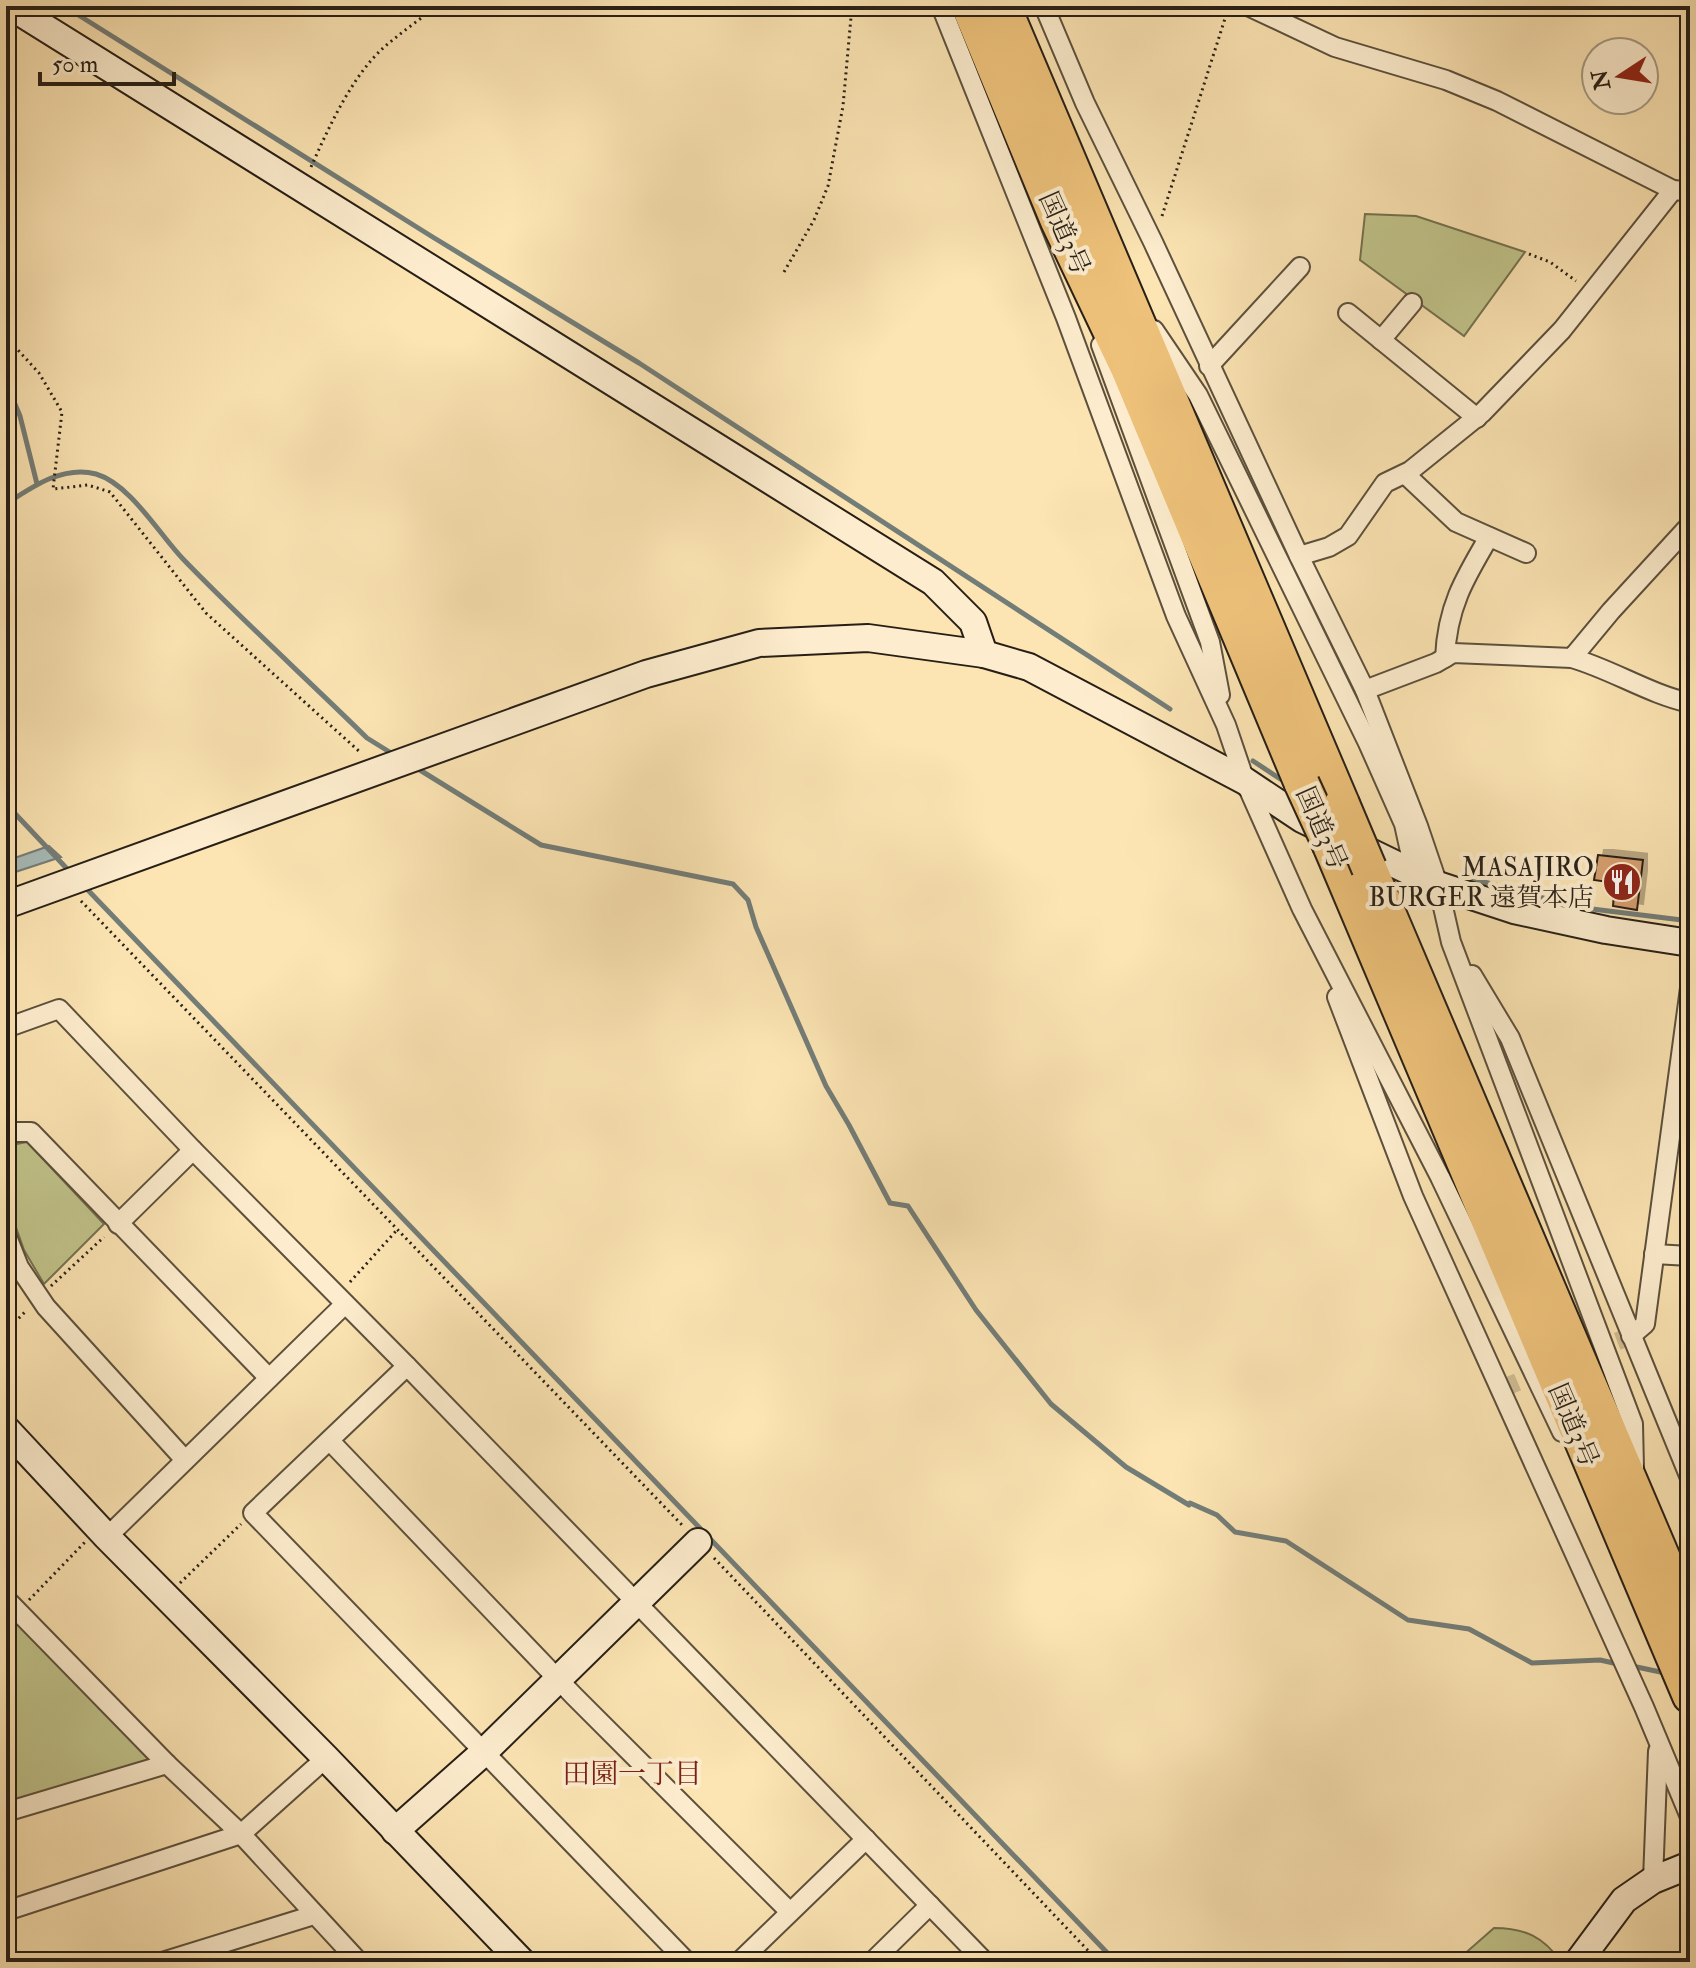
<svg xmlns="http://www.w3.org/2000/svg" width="1696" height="1968" viewBox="0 0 1696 1968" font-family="'IM FELL Double Pica','Noto Serif JP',serif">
<defs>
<filter id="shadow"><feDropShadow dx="6" dy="-6" stdDeviation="0" flood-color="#0004"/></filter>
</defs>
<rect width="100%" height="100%" fill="#fce4b3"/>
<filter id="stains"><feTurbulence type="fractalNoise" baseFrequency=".0025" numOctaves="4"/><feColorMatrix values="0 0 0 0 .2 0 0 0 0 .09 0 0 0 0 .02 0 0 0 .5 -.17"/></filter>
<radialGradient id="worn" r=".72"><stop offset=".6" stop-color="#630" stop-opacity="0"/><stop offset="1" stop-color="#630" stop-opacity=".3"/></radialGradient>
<g fill="#c1c48b" stroke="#747250" stroke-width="2">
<polygon points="1365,214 1416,216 1525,252 1464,336 1360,260"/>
<polygon points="27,1142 104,1224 44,1284 24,1250 6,1199 6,1146"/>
<polygon points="6,1611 158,1761 6,1806"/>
<path d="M1494,1928C1525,1928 1544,1937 1561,1962H1459L1462,1956Z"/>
</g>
<polygon fill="#a6bbb9" stroke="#737d78" stroke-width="2" points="49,846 61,857 6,875 6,861"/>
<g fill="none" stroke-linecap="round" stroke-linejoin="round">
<g stroke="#737d78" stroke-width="5">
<polyline points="64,6 431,236 639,363 1170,709"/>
<polyline points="41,14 63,6"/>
<polyline points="6,383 20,416 37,484"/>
<path d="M6,504C32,487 63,465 96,474C130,484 159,534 183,559C242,620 306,678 367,738L396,756"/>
<polyline points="1253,761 1285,782"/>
<polyline points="415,767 541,845 733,884 748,900 756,927 826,1086 849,1125 890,1203 908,1206 976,1310 1051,1404 1126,1467 1189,1505 1190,1503 1217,1515 1235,1532 1286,1541 1408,1620 1469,1629 1532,1663 1600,1660 1618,1664"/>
<polyline points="6,804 71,873"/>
<polyline points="1466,877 1576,907 1690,921"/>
<polyline points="84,886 1116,1962"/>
<polyline points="1632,1666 1665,1673"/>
</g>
</g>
<polygon fill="#d79f70" stroke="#271f16" stroke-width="2" filter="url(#shadow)" points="1598,855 1643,860 1637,910 1613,906 1615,883 1594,880"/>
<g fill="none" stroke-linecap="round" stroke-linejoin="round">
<g stroke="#d1bd94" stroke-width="18" stroke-dasharray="18 9" stroke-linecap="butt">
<polyline points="1592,1351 1631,1336"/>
<polyline points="1501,1389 1546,1370"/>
</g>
<defs>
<g id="street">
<polyline points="941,6 1066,318 1176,616 1226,725 1245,781 1302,909 1440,1177 1562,1432"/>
<polyline points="1044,6 1085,103 1153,242 1299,556 1365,690 1418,826 1438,885 1451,942 1633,1424 1634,1468"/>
<polyline points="1248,6 1335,47 1446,80 1497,101 1673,190 1684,191 1690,188"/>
<polyline points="1348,313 1477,418"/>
<polyline points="1154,330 1198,395 1368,743 1404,824 1415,874"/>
<polyline points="1381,340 1412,303"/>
<polyline points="1101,345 1210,642 1220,695"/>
<polyline points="1209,366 1300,267"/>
<polyline points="1405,474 1456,522 1526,553"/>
<polyline points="1299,556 1329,547 1348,536 1385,483 1410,471 1482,413 1562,330 1673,190"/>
<path d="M1445,658C1447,608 1464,579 1489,537"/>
<path d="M1572,658C1613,670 1649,694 1690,703"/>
<polyline points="1365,690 1436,663 1453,653 1572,658 1611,611 1690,525"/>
<polyline points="1472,975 1510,1038 1690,1478"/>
<polyline points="1337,997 1413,1196 1644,1707 1690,1817"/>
<polyline points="6,1028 59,1009 193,1150 407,1366 985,1962"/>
<polyline points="6,1135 16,1132 31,1132 269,1378"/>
<polyline points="118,1224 193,1150"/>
<polyline points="6,1234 19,1267 46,1307 185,1460"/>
<polyline points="1654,1254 1690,1256"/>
<polyline points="1631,1336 1645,1324 1690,988"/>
<polyline points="407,1366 253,1513 687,1962"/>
<polyline points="330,1441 574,1696 790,1912"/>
<polyline points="107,1537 345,1304"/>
<polyline points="6,1599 167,1764 241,1834 359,1962"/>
<polyline points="6,1812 167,1764"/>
<polyline points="1653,1880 1658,1751"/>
<polyline points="6,1911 241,1834 326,1758"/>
<polyline points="162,1962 314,1915"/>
<polyline points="739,1962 866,1839"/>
<polyline points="872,1962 930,1905"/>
</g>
<g id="secondary">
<polyline points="10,6 933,582 973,622 984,654"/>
<polyline points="6,905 646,674 759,643 868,638 984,654 1029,667 1245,781 1302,819 1438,885 1514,910 1606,930 1690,943"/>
<polyline points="6,1429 107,1537 326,1758 522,1962"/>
<polyline points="395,1831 483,1753 698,1542"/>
<polyline points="1578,1962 1624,1900 1653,1880 1690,1865"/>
</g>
<g id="highway">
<polyline points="969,6 1058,221 1128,368 1302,784"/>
<polyline points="1003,6 1342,804"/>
<polyline points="1330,845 1690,1696"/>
<polyline points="1369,868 1690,1622"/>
</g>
</defs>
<use href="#street" stroke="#5c503d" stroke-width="22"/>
<use href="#secondary" stroke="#271f16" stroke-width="30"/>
<use href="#highway" stroke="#271f16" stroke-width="38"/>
<g stroke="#271f16" stroke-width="3" stroke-dasharray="2 4" stroke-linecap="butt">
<path d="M311,167C328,129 351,78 382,49C399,34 419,20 437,6"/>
<polyline points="1162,216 1229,6"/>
<polyline points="1529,254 1550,262 1576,281"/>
<polyline points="784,272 814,220 828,186 843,106 852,6"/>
<polyline points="6,337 39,373 62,412 53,489 88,485 110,492 206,613 361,753"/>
<polyline points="81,901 684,1527"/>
<polyline points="350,1282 396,1231"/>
<polyline points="51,1286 104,1237"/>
<polyline points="6,1331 26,1311"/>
<polyline points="714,1558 1099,1962"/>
<polyline points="180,1583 241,1524"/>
<polyline points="29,1600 85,1542"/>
</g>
<use href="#street" stroke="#fdedce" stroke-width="18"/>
<use href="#secondary" stroke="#fdedce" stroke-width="26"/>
<use href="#highway" stroke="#eec27a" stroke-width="34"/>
<defs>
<g id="highway-bridge">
<polyline points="1302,784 1330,845"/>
<polyline points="1342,804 1369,868"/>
</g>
</defs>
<use href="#highway-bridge" stroke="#271f16" stroke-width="38" stroke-linecap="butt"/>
<use href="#highway-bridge" stroke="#eec27a" stroke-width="34"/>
</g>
<defs>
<symbol id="restaurant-disc" viewBox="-11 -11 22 22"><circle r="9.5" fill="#8f2418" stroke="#fdedce"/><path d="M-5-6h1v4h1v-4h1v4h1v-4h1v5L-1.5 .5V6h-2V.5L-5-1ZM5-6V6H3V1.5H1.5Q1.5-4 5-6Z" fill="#fff"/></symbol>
</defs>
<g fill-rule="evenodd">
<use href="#restaurant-disc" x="1600" y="860" width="44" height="44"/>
</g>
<g text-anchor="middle" stroke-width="8" stroke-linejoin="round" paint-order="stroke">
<g font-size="26" fill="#271f16" stroke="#fdedce">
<text transform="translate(1065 233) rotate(66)" y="9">国道3号</text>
<text transform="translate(1322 828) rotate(66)" y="9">国道3号</text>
<text transform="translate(1574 1425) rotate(67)" y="9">国道3号</text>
</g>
<g font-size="26" fill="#271f16" stroke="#fdedce" text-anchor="end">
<text x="1594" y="876">MASAJIRO<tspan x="1594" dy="30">BURGER 遠賀本店</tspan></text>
</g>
<g font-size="28" fill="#7a1f14" stroke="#fdedce">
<text x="632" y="1783">田園一丁目</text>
</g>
</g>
<rect width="1696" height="1968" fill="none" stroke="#fce4b3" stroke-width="32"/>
<rect x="8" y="8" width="1680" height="1952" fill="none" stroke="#271f16" stroke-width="4"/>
<rect x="16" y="16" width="1664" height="1936" fill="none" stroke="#271f16" stroke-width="2"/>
<g transform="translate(1620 76) rotate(258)"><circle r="38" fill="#fdedce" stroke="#a79b84" stroke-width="2"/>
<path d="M0-6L14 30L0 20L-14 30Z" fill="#8f2418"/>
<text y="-12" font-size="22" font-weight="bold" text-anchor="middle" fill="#271f16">N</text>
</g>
<path d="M40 72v12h134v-12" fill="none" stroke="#271f16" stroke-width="4"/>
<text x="52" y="72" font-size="24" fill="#271f16" stroke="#fdedce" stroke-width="6" paint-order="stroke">50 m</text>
<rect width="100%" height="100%" filter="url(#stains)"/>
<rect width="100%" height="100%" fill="url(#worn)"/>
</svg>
